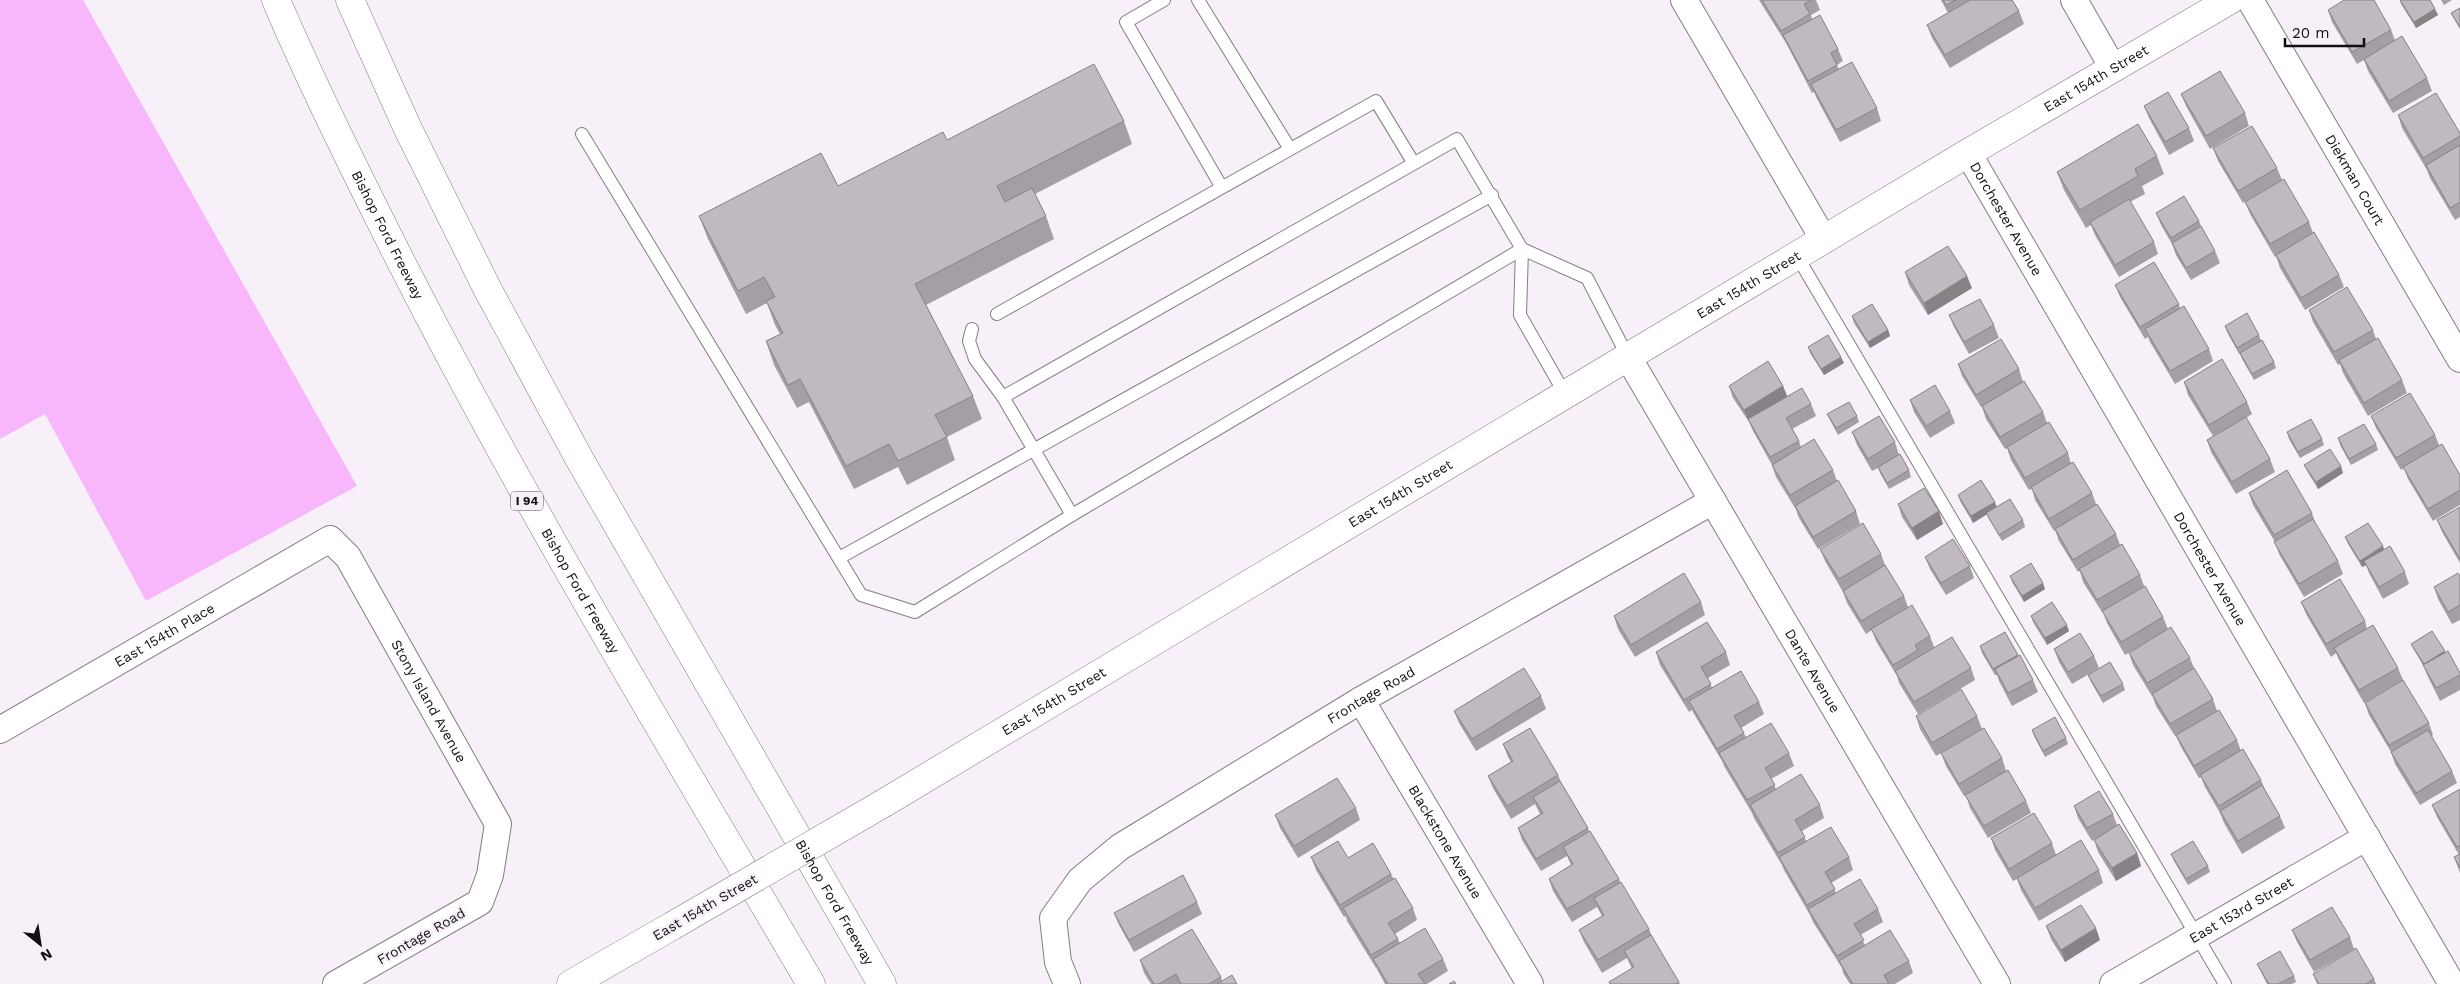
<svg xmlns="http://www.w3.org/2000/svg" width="2460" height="984" viewBox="0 0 2460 984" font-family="'Work Sans',sans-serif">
<rect width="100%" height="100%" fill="#f8f0f8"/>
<polygon fill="#f7b7fa" points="0,0 83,0 357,486 146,601 45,414 0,439"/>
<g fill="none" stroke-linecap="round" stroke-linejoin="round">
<defs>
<g id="service">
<polyline points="1164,0 1126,22 1221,186"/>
<polyline points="1198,0 1290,149"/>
<polyline points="582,134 861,595 915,612 1072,515 1522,249"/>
<polyline points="1522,249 1587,278 1628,357"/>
<polyline points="1797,256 2225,984"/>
<polyline points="997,314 1376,101 1413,162"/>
<polyline points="972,329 969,341 975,359 1003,397 1072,515"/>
<polyline points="1003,397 1457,139 1522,249 1520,315 1565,394"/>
<polyline points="839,558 1492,195"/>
</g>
<g id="minor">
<polyline points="1684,0 1824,240"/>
<polyline points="2074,0 2113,68"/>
<path id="s1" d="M2250,0L2460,359"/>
<path id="s2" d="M1968,153L2452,984"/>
<path id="s3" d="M1628,357L1997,984"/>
<path id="s4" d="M1361,700L1530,984"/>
<path id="s5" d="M0,730L330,539L348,557L498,824L490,875L480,902L336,984"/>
<path id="s6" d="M1067,984L1058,962L1053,918L1080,880L1120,847L1361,700L1713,501"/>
<path id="s7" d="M2113,984L2367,837"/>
</g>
<g id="tertiary">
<path id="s8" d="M884,803L1968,153L2230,0"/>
<polyline points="571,984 672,926"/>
</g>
<g id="motorway">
<path id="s9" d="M276,0C307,73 342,144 377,214C508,478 662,730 811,984"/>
<path id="s10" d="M350,0L408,129L488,290L580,460L882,984"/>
</g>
</defs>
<use href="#service" stroke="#847d84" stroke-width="14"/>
<use href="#minor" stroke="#847d84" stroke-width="28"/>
<use href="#tertiary" stroke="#847d84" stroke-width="29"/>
<use href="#motorway" stroke="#847d84" stroke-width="29"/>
<use href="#service" stroke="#fff" stroke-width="12"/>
<use href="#minor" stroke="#fff" stroke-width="26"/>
<use href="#tertiary" stroke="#fff" stroke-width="28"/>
<use href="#motorway" stroke="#fff" stroke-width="28"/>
<defs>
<polyline id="tertiary-bridge" points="672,926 884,803"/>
</defs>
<use href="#tertiary-bridge" stroke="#847d84" stroke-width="29" stroke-linecap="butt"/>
<use href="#tertiary-bridge" stroke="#fff" stroke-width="28"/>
</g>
<g fill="#a59fa5">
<polygon points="1759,0 1816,0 1820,10 1811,15 1812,19 1838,49 1843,61 1837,65 1839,69 1877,108 1881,121 1840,142 1816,97 1814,92 1812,93 1786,43"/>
<polygon points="1941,0 2012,0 2019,11 2024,24 1950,68 1932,38 1927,25 1948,13"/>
<polygon points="2400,0 2430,0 2438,15 2416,28 2401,4"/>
<polygon points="2441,0 2452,0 2444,5"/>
<polygon points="2460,8 2460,29 2454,19 2451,13"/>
<polygon points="2328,10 2391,30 2395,40 2427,78 2432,91 2393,113 2368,71 2364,60 2357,64 2332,22"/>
<polygon points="2181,94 2245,113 2249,126 2210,149 2186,106"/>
<polygon points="2144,106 2189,128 2194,141 2169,155 2149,118"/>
<polygon points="2398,115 2460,133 2460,217 2455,220 2430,178 2427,170 2402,128"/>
<polygon points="1124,121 1132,144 1035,194 1046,216 1054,239 926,305 973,396 982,419 947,437 955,460 907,485 898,467 854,489 809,402 797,408 774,365 766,341 780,334 775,325 767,303 746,314 708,239 699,216 838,186 947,140"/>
<polygon points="2213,148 2277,168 2282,180 2243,203 2218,161"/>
<polygon points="2157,156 2164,174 2142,186 2145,194 2130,202 2154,242 2158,254 2119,277 2095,235 2091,225 2086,228 2064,190 2057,172"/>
<polygon points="2245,202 2309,222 2313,233 2339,275 2344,287 2305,310 2280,268 2276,256 2275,257 2250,214"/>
<polygon points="2156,213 2199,221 2201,226 2215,251 2220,263 2191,280 2176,255 2172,244 2161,225"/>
<polygon points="1905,272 1972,288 1928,315 1909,285"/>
<polygon points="2115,285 2179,304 2180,308 2209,349 2213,361 2175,384 2150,342 2148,337 2145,339 2120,297"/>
<polygon points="2309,310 2373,330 2376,339 2402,380 2407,393 2368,416 2343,373 2340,364 2338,365 2313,322"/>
<polygon points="1949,315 1994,325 1999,338 1969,354 1954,327"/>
<polygon points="1852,316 1888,330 1890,336 1870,348 1854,323"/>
<polygon points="2225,326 2259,335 2261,341 2274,362 2276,368 2254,380 2242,359 2240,354 2239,354 2227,332"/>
<polygon points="1808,347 1844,363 1824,375 1810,353"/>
<polygon points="1958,364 2019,369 2023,382 2043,412 2047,423 2068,453 2071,464 2092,493 2096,504 2116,534 2120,545 2140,575 2144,586 2163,617 2168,629 2125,655 2107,623 2103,612 2102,612 2083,582 2080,571 2078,572 2059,541 2055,530 2054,531 2035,500 2032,489 2029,490 2011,460 2007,448 2005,449 1986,419 1982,407 1981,407 1962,376"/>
<polygon points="2184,382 2247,402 2252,414 2246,418 2270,459 2275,472 2236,494 2211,452 2207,440 2213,436 2188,395"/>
<polygon points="1729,386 1783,386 1787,397 1811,404 1816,416 1792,429 1799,441 1801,447 1833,470 1837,481 1856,511 1860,524 1818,549 1799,518 1795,507 1795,508 1776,477 1772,465 1753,431 1749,422 1733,398"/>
<polygon points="1910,400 1950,411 1955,423 1930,438 1914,412"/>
<polygon points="1827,414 1857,416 1859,422 1838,435 1830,420"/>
<polygon points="2371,416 2435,435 2439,445 2460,475 2460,505 2433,521 2408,479 2404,468 2401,470 2376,428"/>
<polygon points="1852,432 1895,442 1899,455 1909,470 1911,477 1889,489 1880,473 1878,468 1872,471 1857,445"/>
<polygon points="2287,432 2322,439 2324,445 2300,458 2289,439"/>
<polygon points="2338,438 2376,444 2378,450 2351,465 2340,445"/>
<polygon points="2304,465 2343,473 2318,489 2307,471"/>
<polygon points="2249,493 2312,513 2316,525 2338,561 2343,574 2304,597 2279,554 2275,542 2253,505"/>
<polygon points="1958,495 1997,507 2023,520 2025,527 2002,541 1989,519 1987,514 1973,523 1960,501"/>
<polygon points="1898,504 1943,524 1917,540 1902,517"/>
<polygon points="2460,507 2460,563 2442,532 2437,520"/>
<polygon points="2345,537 2383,546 2384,550 2405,572 2409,584 2383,599 2369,573 2366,565 2362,567 2348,544"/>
<polygon points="1820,549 1881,554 1885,565 1904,596 1908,607 1930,636 1934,647 1971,668 1975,680 1918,714 1899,683 1897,676 1876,641 1872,630 1866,634 1847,603 1843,592 1825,561"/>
<polygon points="1925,557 1970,566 1974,578 1946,595 1930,569"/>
<polygon points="2010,576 2045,589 2024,602 2012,582"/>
<polygon points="2460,576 2460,620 2452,624 2438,599 2434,587"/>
<polygon points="1701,602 1705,615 1635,657 1618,629 1614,616"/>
<polygon points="2301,602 2365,621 2367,629 2398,668 2403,680 2364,703 2339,660 2336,653 2331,657 2306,614"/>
<polygon points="2031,616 2069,631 2047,645 2033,622"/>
<polygon points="2005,632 2018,656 2033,680 2038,692 2012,706 1999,681 1997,675 1995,675 1982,653 1980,646"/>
<polygon points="2411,644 2445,653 2460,673 2460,690 2440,701 2428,677 2424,667 2414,650"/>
<polygon points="2054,649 2094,656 2099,668 2072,684 2059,662"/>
<polygon points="1656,652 1726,652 1730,665 1708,678 1712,688 1759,702 1764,714 1741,728 1746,737 1789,753 1794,766 1771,779 1776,789 1820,805 1824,818 1802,831 1806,841 1849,857 1853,870 1831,883 1836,893 1878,909 1883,922 1860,935 1865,945 1909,961 1913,973 1895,984 1850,984 1843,973 1842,968 1813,922 1810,915 1784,870 1782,865 1754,818 1752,813 1724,766 1722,761 1694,714 1692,710 1689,712 1660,665"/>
<polygon points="2129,653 2190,658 2194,668 2213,699 2217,711 2237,740 2241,751 2261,780 2265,790 2280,816 2285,828 2242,854 2224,823 2220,813 2205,787 2201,777 2199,778 2181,747 2176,736 2175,736 2156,706 2152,695 2152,696 2133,665"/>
<polygon points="2088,675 2123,684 2125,690 2103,703 2091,682"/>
<polygon points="1541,696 1546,709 1476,751 1459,723 1454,711"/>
<polygon points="2365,703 2429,723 2433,735 2431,736 2452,771 2457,783 2420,805 2395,764 2391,752 2369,715"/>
<polygon points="1916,716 1977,716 1982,729 1936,756 1920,729"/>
<polygon points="2032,730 2066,738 2068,744 2045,757 2034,736"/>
<polygon points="1503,744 1558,775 1562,784 1588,828 1589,832 1619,879 1620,882 1649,929 1652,936 1680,984 1610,984 1632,969 1627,958 1602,973 1584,942 1579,930 1602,916 1597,907 1572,922 1553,891 1549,879 1571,865 1567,856 1541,871 1522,840 1518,828 1540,814 1535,804 1511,819 1493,788 1488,776 1511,762 1508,757"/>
<polygon points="1941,753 2002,758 2006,771 2026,801 2031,813 1988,838 1970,808 1966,795 1964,796 1946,766"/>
<polygon points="2460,789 2460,873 2454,857 2459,855 2437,817 2432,805"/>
<polygon points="2074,806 2113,814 2117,825 2137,853 2141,866 2116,881 2098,852 2094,840 2096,838 2092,841 2078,818"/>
<polygon points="1356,808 1360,820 1298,858 1280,828 1275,815"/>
<polygon points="1991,838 2052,843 2056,855 2099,870 2103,883 2039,921 2021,890 2017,879 2013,881 1995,850"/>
<polygon points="2171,854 2208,866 2210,872 2188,885 2174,861"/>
<polygon points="1311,857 1348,858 1391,874 1393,878 1413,908 1417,920 1395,934 1400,943 1443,959 1448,971 1427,984 1385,984 1378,971 1376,967 1376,968 1347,921 1346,916 1344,917 1316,870"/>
<polygon points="1197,902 1202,914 1134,952 1119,925 1114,913"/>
<polygon points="2046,926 2100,940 2065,962 2051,939"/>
<polygon points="2292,930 2350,937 2354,949 2314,972 2297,942"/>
<polygon points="1140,960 1221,977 1222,981 1237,984 1151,984 1144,973"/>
<polygon points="2257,964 2294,976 2296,982 2292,984 2267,984"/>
<polygon points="2313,974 2374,979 2376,984 2317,984"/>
</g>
<g fill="#868286">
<polygon points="2435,9 2438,15 2416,28 2414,22"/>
<polygon points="1967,276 1972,288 1928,315 1924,303"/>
<polygon points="1888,330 1890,336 1870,348 1868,342"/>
<polygon points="1841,357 1844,363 1824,375 1821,369"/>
<polygon points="1783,386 1788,398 1748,419 1749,422 1744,410"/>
<polygon points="2341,466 2343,473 2318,489 2316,482"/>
<polygon points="1995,502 1997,508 1973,523 1971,516"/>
<polygon points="1939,511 1943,524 1917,540 1912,528"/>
<polygon points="2383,546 2385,553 2364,561 2366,565 2362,567 2360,561"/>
<polygon points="2043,583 2045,589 2024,602 2022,596"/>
<polygon points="2067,625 2069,631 2047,645 2045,638"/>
<polygon points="2445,651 2447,657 2424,664"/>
<polygon points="2137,853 2141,866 2116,881 2112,868"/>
<polygon points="2096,928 2100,940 2065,962 2061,950"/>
</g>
<g fill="#c0b9c0" stroke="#868286">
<polygon points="1762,0 1811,0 1804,4 1810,14 1781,31"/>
<polygon points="1943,0 1956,0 1946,5"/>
<polygon points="1970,0 2012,0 2019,11 1945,55 1927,25"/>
<polygon points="2344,0 2374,0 2391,30 2352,52 2328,10"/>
<polygon points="2400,0 2430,0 2435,9 2414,22"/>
<polygon points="2460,8 2460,27 2451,13"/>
<polygon points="1820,15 1838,49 1831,53 1837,65 1808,81 1783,35"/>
<polygon points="2402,36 2427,78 2389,101 2364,59"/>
<polygon points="1852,62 1877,108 1836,130 1811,84"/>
<polygon points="1094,64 1124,121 997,186 1005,202 1032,188 1046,216 915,284 973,396 935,415 947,437 898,461 889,444 846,466 800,379 788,385 766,341 783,333 766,301 775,297 764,277 738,291 699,216 821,153 838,186 943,132 947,140"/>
<polygon points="2220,71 2245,113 2206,136 2181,94"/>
<polygon points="2168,92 2189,128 2165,142 2144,106"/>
<polygon points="2436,93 2460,133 2460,136 2423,158 2398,115"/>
<polygon points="2138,124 2157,156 2135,169 2138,176 2080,210 2057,172"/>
<polygon points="2252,126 2277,168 2238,191 2213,148"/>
<polygon points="2460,145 2460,202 2450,208 2426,165"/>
<polygon points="2284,179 2309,222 2270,244 2245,202"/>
<polygon points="2184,196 2199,221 2171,238 2156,213"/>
<polygon points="2129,199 2154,242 2115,265 2090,222"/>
<polygon points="2201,226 2215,251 2186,268 2172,243"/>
<polygon points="2314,232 2339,275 2301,298 2276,255"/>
<polygon points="1948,246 1967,276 1924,303 1905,272"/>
<polygon points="2154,262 2179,304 2140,327 2115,285"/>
<polygon points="2347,287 2373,330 2334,352 2309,310"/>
<polygon points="1980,299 1994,325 1964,342 1949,315"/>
<polygon points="1872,304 1888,330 1868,342 1852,316"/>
<polygon points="2184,306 2209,349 2170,371 2145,329"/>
<polygon points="2247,313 2259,335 2237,348 2225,326"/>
<polygon points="1828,335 1841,357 1821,369 1808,347"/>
<polygon points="2378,338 2402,380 2364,403 2339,360"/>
<polygon points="2001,339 2019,369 1976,395 1958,364"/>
<polygon points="2262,340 2274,362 2252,374 2240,353"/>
<polygon points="2222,359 2247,402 2209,425 2184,382"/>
<polygon points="1768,361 1783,386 1744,410 1729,386"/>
<polygon points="2024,381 2043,412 2000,437 1982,406"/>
<polygon points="1935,385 1950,411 1926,426 1910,400"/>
<polygon points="1802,388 1811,404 1786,418 1799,441 1770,457 1748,419"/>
<polygon points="2410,393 2435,435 2396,458 2371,416"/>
<polygon points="1849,402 1857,416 1836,428 1827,414"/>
<polygon points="1879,416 1895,442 1868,459 1852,432"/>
<polygon points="2246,417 2270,459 2232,482 2207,440"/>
<polygon points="2311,419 2322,439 2298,452 2287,432"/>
<polygon points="2049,422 2068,453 2025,478 2007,447"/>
<polygon points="2364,424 2376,444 2349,459 2338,438"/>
<polygon points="1814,439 1833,470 1790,495 1772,465"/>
<polygon points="2442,444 2460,475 2460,490 2428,509 2403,467"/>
<polygon points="2330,449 2341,466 2316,482 2304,465"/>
<polygon points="1900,454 1909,470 1887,483 1878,467"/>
<polygon points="2073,462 2092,493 2049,519 2031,487"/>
<polygon points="2287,470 2312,513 2274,535 2249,493"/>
<polygon points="1838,480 1856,511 1813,537 1795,506"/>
<polygon points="1981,480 1995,502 1971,516 1958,495"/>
<polygon points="1924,488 1939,511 1912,528 1898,504"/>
<polygon points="2010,499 2023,520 1999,535 1986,513"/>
<polygon points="2097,504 2116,534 2073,560 2055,529"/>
<polygon points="2460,507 2460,559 2437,520"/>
<polygon points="2313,519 2338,561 2299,584 2274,542"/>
<polygon points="1863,523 1881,554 1839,579 1820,549"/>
<polygon points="2368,523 2383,546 2360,561 2345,537"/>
<polygon points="1953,539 1970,566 1941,583 1925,557"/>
<polygon points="2122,544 2140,575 2097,600 2079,569"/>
<polygon points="2390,546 2405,572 2379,587 2364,561"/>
<polygon points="2031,563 2043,583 2022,596 2010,576"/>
<polygon points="1885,565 1904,596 1861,621 1843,591"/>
<polygon points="1684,573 1701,602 1631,645 1614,616"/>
<polygon points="2458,573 2460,576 2460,605 2448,612 2434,587"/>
<polygon points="2340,579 2365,621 2326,644 2301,602"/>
<polygon points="2145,586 2163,617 2121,642 2102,611"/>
<polygon points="2052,602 2067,625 2045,638 2031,616"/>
<polygon points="1912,605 1930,636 1915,645 1918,650 1893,665 1871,629"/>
<polygon points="1707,622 1726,652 1701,667 1711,684 1684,700 1656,652"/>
<polygon points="2373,625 2398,668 2359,690 2334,648"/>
<polygon points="2171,627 2190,658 2147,683 2129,653"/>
<polygon points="2432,631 2445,651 2424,664 2411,644"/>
<polygon points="2005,632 2018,655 1993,669 1980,646"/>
<polygon points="2080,633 2094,656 2068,672 2054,649"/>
<polygon points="1952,637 1971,668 1914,702 1895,671"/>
<polygon points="2448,651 2460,673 2460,675 2436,688 2423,665"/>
<polygon points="2020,655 2033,680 2008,693 1995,669"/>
<polygon points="2110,662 2123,684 2101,696 2088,675"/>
<polygon points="1524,668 1541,696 1472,739 1454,711"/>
<polygon points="2194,668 2213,699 2170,724 2152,694"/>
<polygon points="1741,671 1759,702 1734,716 1744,733 1717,749 1689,701"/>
<polygon points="2403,680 2429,723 2389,745 2365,703"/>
<polygon points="1961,689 1977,716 1932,743 1916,716"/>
<polygon points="2219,710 2237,740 2194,766 2176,735"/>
<polygon points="2055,717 2066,738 2043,751 2032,730"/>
<polygon points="1771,723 1789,753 1765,768 1775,785 1747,800 1719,753"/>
<polygon points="1530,728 1558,775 1507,806 1488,776 1513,761 1503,744"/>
<polygon points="1984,728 2002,758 1959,784 1941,753"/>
<polygon points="2428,730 2452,771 2416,793 2391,752"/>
<polygon points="2243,749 2261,780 2219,806 2200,775"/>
<polygon points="2008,770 2026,801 1984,826 1965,795"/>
<polygon points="1801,774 1820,805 1795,820 1805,837 1778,853 1750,805"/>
<polygon points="1337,778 1356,808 1294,846 1275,815"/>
<polygon points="1560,781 1588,828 1536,859 1518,828 1543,813 1533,797"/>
<polygon points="2262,785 2280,816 2238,841 2220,811"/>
<polygon points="2460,789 2460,846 2457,847 2432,805"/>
<polygon points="2099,791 2113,814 2087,828 2074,806"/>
<polygon points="2034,813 2052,843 2009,869 1991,838"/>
<polygon points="2119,824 2137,853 2112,868 2094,840"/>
<polygon points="1831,827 1849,857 1825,872 1835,889 1807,905 1779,857"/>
<polygon points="1590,831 1619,879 1567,909 1549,879 1573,864 1563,847"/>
<polygon points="2081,840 2099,870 2035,908 2017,878"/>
<polygon points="1338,841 1348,858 1373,843 1391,874 1340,905 1311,857"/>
<polygon points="2193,841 2208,866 2186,879 2171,854"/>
<polygon points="2460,854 2460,868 2454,857"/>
<polygon points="1183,875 1197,902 1129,940 1114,913"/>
<polygon points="1395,878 1413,908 1388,923 1398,939 1371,955 1343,908"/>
<polygon points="1860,879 1878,909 1854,924 1864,940 1837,956 1808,909"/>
<polygon points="1621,882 1649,929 1598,960 1579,930 1604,915 1594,898"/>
<polygon points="2081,905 2096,928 2061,950 2046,926"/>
<polygon points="2332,907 2350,937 2310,960 2292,930"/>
<polygon points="1425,928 1443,959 1418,974 1425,984 1388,984 1373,959"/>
<polygon points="1192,929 1221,977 1209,984 1181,984 1176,974 1159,984 1154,984 1140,960"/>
<polygon points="1890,930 1909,961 1884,975 1889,984 1853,984 1839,961"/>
<polygon points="1651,935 1679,982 1676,984 1610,984 1609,982 1634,967 1624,951"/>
<polygon points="2356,948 2374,979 2366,984 2319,984 2313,974"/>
<polygon points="2280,951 2294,976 2278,984 2269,984 2257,964"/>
<polygon points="1232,975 1237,984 1217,984"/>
<polygon points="1454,981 1456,984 1449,984"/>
</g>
<g text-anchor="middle" stroke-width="5" stroke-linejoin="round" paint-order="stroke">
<rect fill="#f8f0f8" stroke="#575257" stroke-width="1" x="511" y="491.5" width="32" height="19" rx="4"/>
<g font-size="12" font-weight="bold" fill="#120f12">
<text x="527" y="505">I 94</text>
</g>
<g font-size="14" fill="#120f12" stroke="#f8f0f8">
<text dy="5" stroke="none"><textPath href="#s8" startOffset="1412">East 154th Street</textPath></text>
<text dy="5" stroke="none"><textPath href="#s1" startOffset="208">Diekman Court</textPath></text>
<text dy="5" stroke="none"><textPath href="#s2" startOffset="76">Dorchester Avenue</textPath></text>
<text dy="5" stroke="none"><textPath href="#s9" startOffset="260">Bishop Ford Freeway</textPath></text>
<text dy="5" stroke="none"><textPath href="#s8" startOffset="1008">East 154th Street</textPath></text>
<text dy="5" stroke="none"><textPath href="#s8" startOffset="602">East 154th Street</textPath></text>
<text dy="5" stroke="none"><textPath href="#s2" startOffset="481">Dorchester Avenue</textPath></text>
<text dy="5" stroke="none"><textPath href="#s9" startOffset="665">Bishop Ford Freeway</textPath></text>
<text dy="5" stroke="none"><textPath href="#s5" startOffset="190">East 154th Place</textPath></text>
<text dy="5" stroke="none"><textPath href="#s3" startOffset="364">Dante Avenue</textPath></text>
<text dy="5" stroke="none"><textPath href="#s6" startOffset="460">Frontage Road</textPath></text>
<text dy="5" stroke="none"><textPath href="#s8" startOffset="198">East 154th Street</textPath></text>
<text dy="5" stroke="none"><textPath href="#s5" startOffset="572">Stony Island Avenue</textPath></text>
<text dy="5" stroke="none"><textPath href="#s4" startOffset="165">Blackstone Avenue</textPath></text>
<text dy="5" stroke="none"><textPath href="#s10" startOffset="1025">Bishop Ford Freeway</textPath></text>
<text transform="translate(705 907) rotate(-30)" y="5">East 154th Street</text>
<text dy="5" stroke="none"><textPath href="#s7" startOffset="148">East 153rd Street</textPath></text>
<text transform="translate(421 936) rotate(-30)" y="5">Frontage Road</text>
</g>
</g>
<g transform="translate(40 944) rotate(150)" stroke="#f8f0f8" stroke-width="4" paint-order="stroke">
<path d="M0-4L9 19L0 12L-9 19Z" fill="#120f12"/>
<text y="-8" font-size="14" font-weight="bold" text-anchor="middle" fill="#120f12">N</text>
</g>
<path d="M2285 38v8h79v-8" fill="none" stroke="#120f12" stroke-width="2.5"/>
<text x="2292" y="38" font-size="15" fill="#120f12" stroke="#f8f0f8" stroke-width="4" paint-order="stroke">20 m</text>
</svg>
